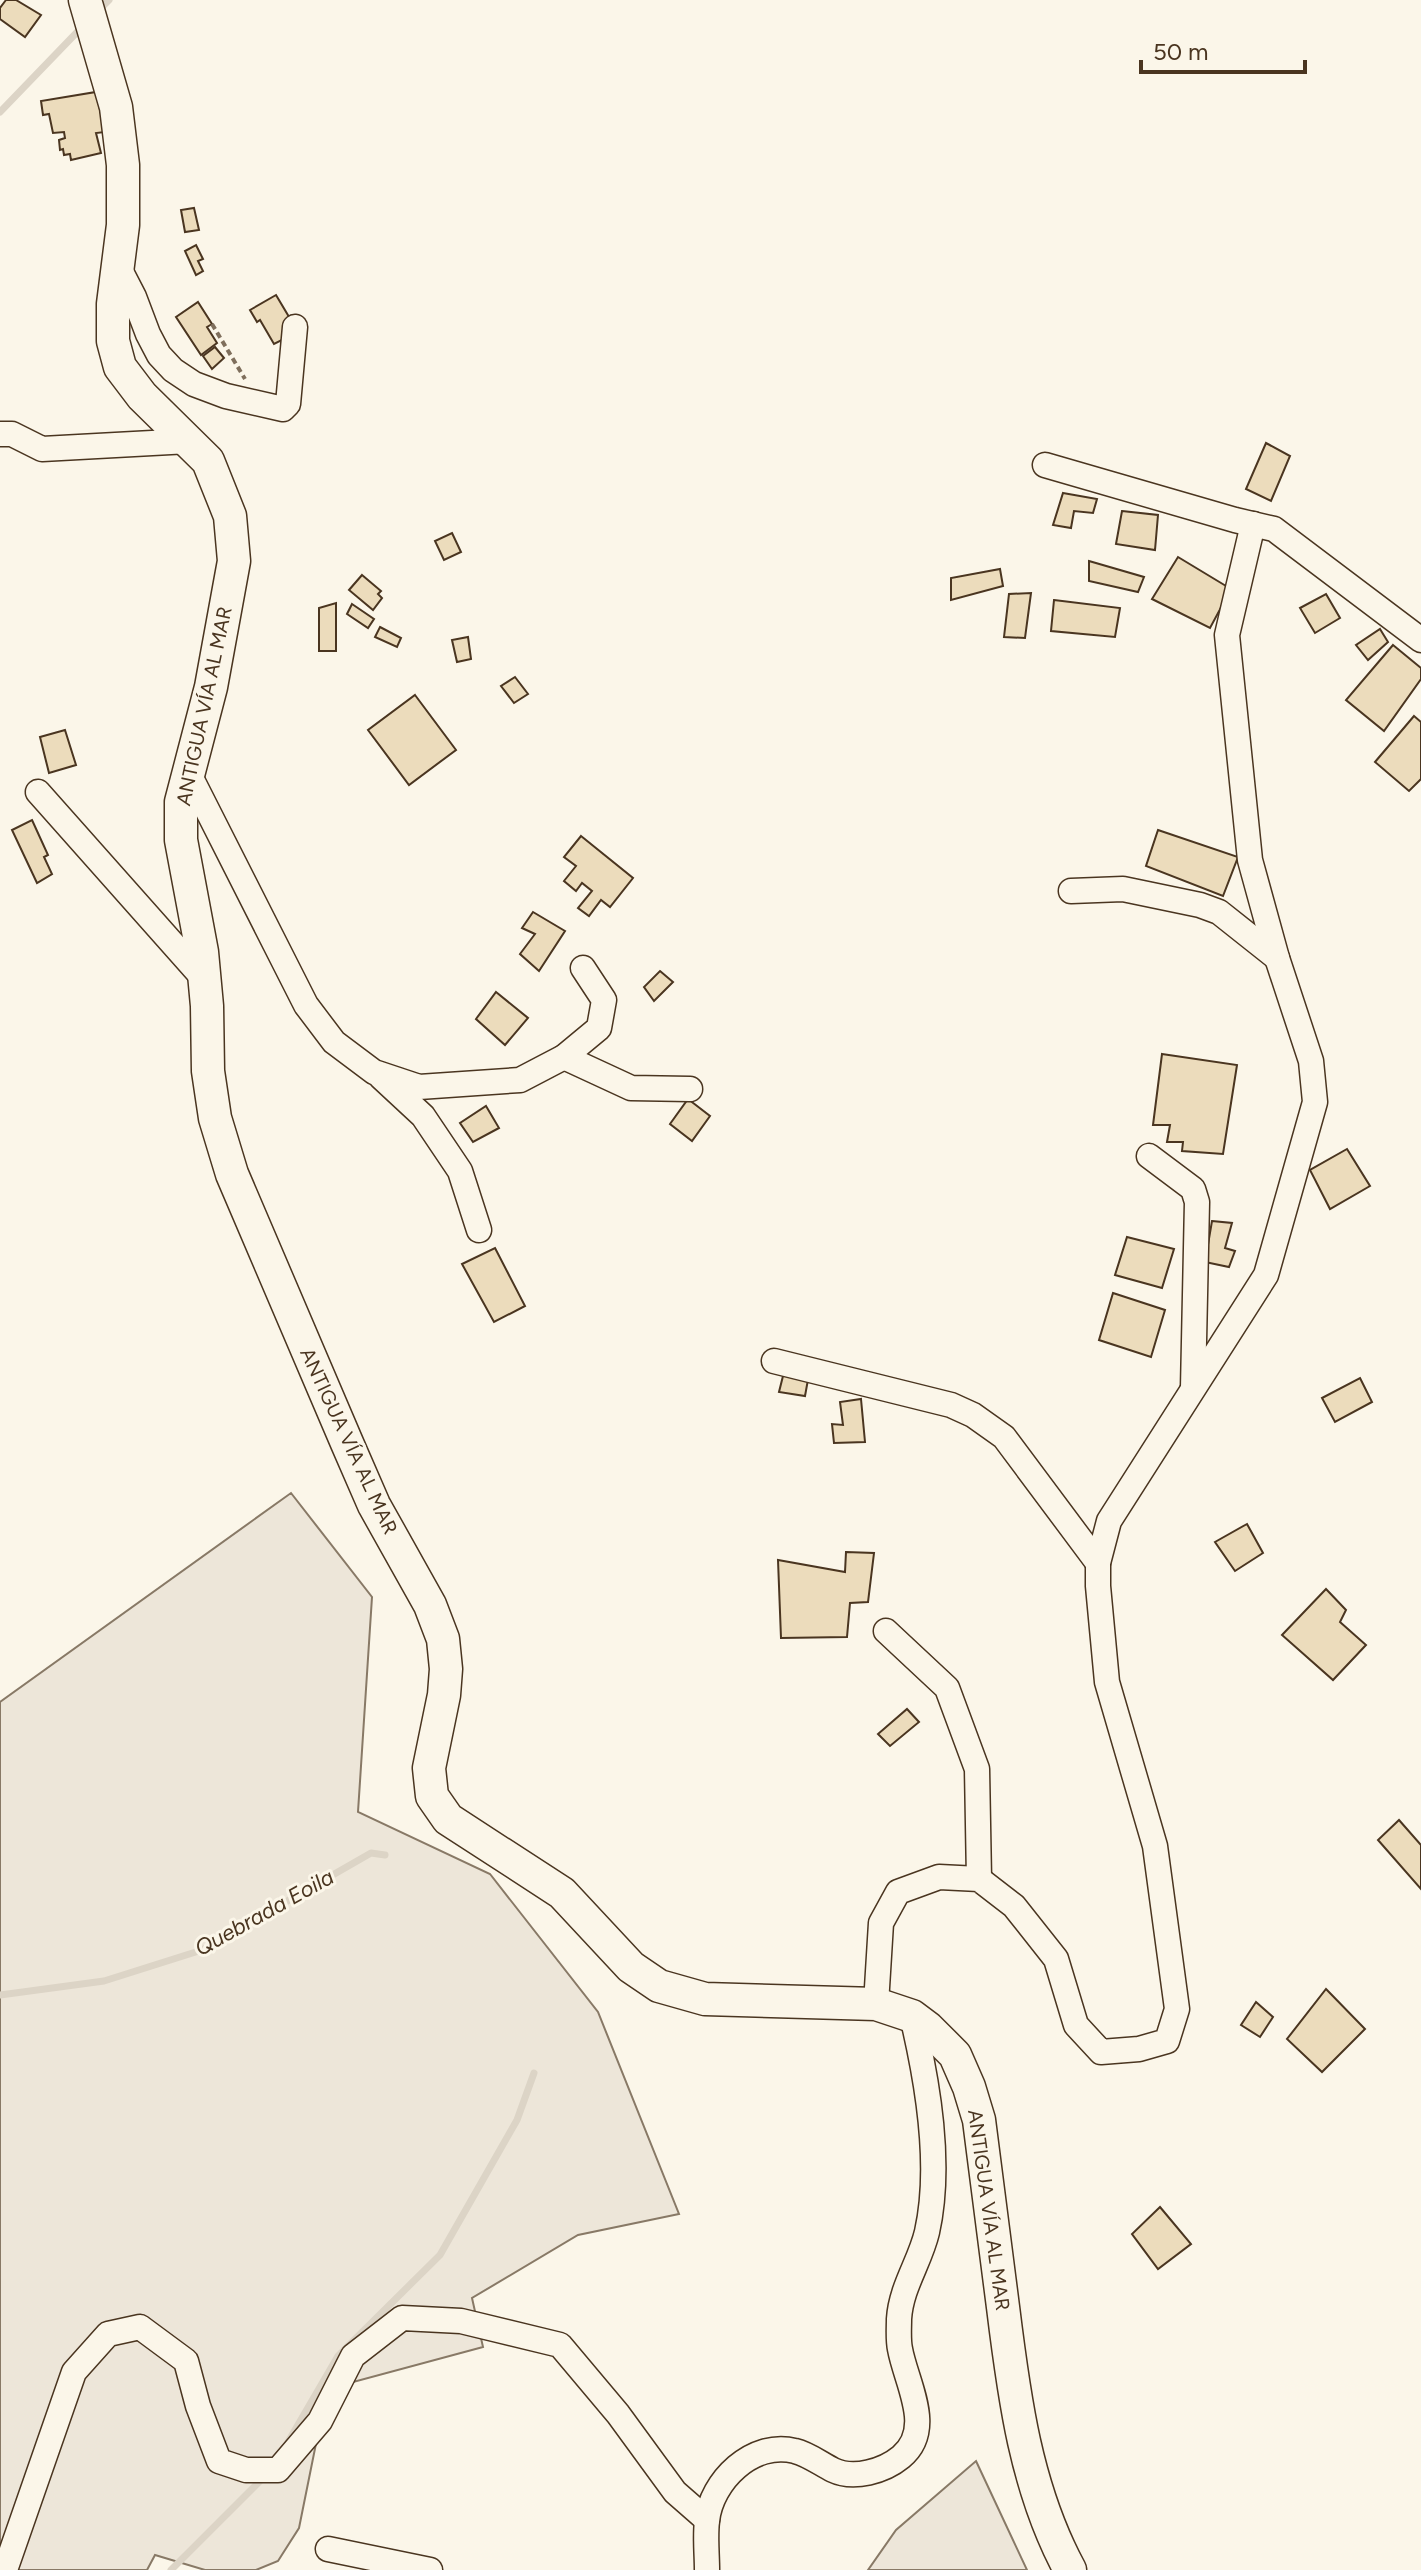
<svg xmlns="http://www.w3.org/2000/svg" width="1421" height="2570" viewBox="0 0 1421 2570" font-family="Figtree,sans-serif">
<rect width="100%" height="100%" fill="#fbf6e9"/>
<g fill="#ede6d9" stroke="#887966" stroke-width="2">
<polygon points="291,1493 372,1597 358,1812 490,1874 598,2012 679,2214 578,2235 472,2298 483,2347 327,2389 299,2528 278,2561 256,2570 205,2570 155,2555 147,2570 0,2570 0,1702"/>
<polygon points="976,2461 1027,2570 868,2570 896,2530"/>
</g>
<g fill="none" stroke-linecap="round" stroke-linejoin="round">
<g stroke="#dcd4c6" stroke-width="7">
<polyline points="99,10 109,0"/>
<polyline points="0,112 82,27"/>
<polyline points="0,1995 104,1981 202,1950 371,1853 385,1855"/>
<polyline points="288,2442 338,2356 440,2255 517,2120 534,2073"/>
<polyline points="171,2570 266,2475"/>
</g>
</g>
<g fill="#ecdcbc" stroke="#4a3520" stroke-width="2">
<polygon points="6,0 16,0 41,15 25,37 0,19 0,8"/>
<polygon points="96,92 105,132 96,133 101,153 71,160 70,154 64,155 63,149 60,150 59,140 65,138 64,132 53,133 49,114 43,115 41,101"/>
<polygon points="194,208 199,230 185,232 181,210"/>
<polygon points="196,245 203,259 198,261 203,271 196,275 185,251"/>
<polygon points="276,295 295,327 286,338 274,344 260,320 257,322 250,310"/>
<polygon points="198,302 212,324 207,327 217,343 201,355 176,317"/>
<polygon points="215,347 224,358 212,369 203,356"/>
<polygon points="1266,443 1290,456 1271,501 1246,489"/>
<polygon points="1063,493 1097,499 1093,513 1074,511 1071,528 1053,525"/>
<polygon points="1122,511 1158,515 1155,550 1116,544"/>
<polygon points="452,533 461,552 444,560 435,541"/>
<polygon points="1178,557 1231,589 1210,628 1152,599"/>
<polygon points="1089,561 1144,577 1138,592 1089,581"/>
<polygon points="1000,569 1003,586 951,600 951,578"/>
<polygon points="362,575 381,591 378,594 382,598 373,610 349,590"/>
<polygon points="1031,593 1025,638 1004,637 1009,594"/>
<polygon points="1326,594 1340,618 1315,633 1300,608"/>
<polygon points="1054,600 1120,608 1115,637 1051,631"/>
<polygon points="336,603 336,651 319,651 319,608"/>
<polygon points="352,604 374,619 368,628 347,614"/>
<polygon points="380,627 401,638 397,647 375,637"/>
<polygon points="1380,629 1388,642 1368,660 1356,645"/>
<polygon points="468,637 471,659 457,662 452,640"/>
<polygon points="1393,645 1421,668 1421,679 1384,731 1346,700"/>
<polygon points="515,677 528,694 514,703 501,686"/>
<polygon points="415,695 456,750 409,785 368,730"/>
<polygon points="1414,716 1421,722 1421,779 1409,791 1375,762"/>
<polygon points="65,730 76,765 49,773 40,737"/>
<polygon points="32,820 48,855 44,857 52,874 37,883 12,830"/>
<polygon points="1158,830 1238,857 1223,896 1146,866"/>
<polygon points="581,836 633,878 610,907 601,900 589,916 578,908 592,891 582,883 576,891 564,881 576,866 564,857"/>
<polygon points="533,912 565,931 539,971 520,954 535,934 522,928"/>
<polygon points="660,971 673,982 654,1001 644,987"/>
<polygon points="496,992 528,1018 505,1045 476,1019"/>
<polygon points="1162,1054 1237,1065 1223,1154 1182,1151 1183,1142 1167,1142 1170,1125 1153,1125"/>
<polygon points="688,1099 710,1116 692,1141 670,1124"/>
<polygon points="486,1106 499,1128 473,1142 460,1123"/>
<polygon points="1347,1149 1370,1186 1330,1209 1310,1170"/>
<polygon points="1212,1221 1232,1223 1225,1248 1235,1251 1229,1267 1205,1262"/>
<polygon points="1127,1237 1174,1249 1162,1288 1115,1275"/>
<polygon points="495,1248 525,1306 494,1322 462,1264"/>
<polygon points="1113,1293 1165,1310 1151,1357 1099,1340"/>
<polygon points="785,1368 809,1374 805,1396 779,1392"/>
<polygon points="1360,1378 1372,1402 1335,1422 1322,1398"/>
<polygon points="861,1399 865,1442 834,1443 832,1424 843,1425 840,1402"/>
<polygon points="1247,1524 1263,1553 1235,1571 1215,1542"/>
<polygon points="846,1552 874,1553 868,1602 850,1603 847,1637 781,1638 778,1560 845,1572"/>
<polygon points="1326,1589 1346,1610 1340,1622 1366,1645 1333,1680 1282,1635"/>
<polygon points="907,1709 919,1722 890,1746 878,1734"/>
<polygon points="1399,1820 1421,1845 1421,1889 1378,1840"/>
<polygon points="1326,1989 1365,2029 1322,2072 1287,2039"/>
<polygon points="1256,2002 1273,2017 1260,2037 1241,2025"/>
<polygon points="1160,2207 1191,2244 1158,2269 1132,2234"/>
</g>
<g fill="none" stroke-linecap="round" stroke-linejoin="round">
<defs>
<g id="minor">
<polyline points="118,266 134,297 148,334 159,355 173,370 194,384 226,396 283,409 288,404 295,327"/>
<polyline points="0,434 12,434 42,449 189,441"/>
<polyline points="1045,465 1235,520 1274,529 1421,640"/>
<polyline points="188,772 306,1005 334,1042 374,1072 419,1087 520,1080 564,1057 599,1028 604,1000 583,968"/>
<polyline points="38,792 204,979"/>
<polyline points="1071,891 1123,889 1200,905 1219,912 1277,958"/>
<polyline points="564,1057 631,1088 690,1089"/>
<polyline points="381,1077 423,1116 460,1171 479,1230"/>
<polyline points="1149,1156 1193,1189 1197,1202 1193,1388"/>
<polyline points="774,1361 951,1405 973,1415 1004,1437 1098,1563"/>
<polyline points="886,1631 947,1688 977,1769 979,1879"/>
<polyline points="876,2004 881,1923 898,1892 939,1877 979,1879 1014,1906 1056,1959 1076,2025 1101,2052 1139,2049 1167,2041 1177,2009 1155,1846 1107,1682 1098,1586 1098,1563 1109,1521 1266,1275 1315,1102 1311,1061 1277,958 1250,860 1227,635 1253,524"/>
<polyline points="328,2549 430,2570"/>
<polyline points="5,2570 74,2372 108,2334 140,2327 186,2361 198,2406 219,2461 246,2470 278,2470 320,2421 353,2356 402,2318 461,2321 560,2345 618,2414 675,2492 707,2520"/>
<path d="M707,2570C707,2554 705,2537 707,2521C711,2481 753,2440 795,2451C808,2454 821,2464 833,2470C854,2480 884,2471 901,2457C935,2429 906,2383 900,2349C898,2340 899,2328 899,2319C901,2287 920,2262 927,2232C942,2165 928,2083 912,2016"/>
</g>
<path id="major" d="M85,0L116,107L123,165V225L113,304V341L120,367L142,396L208,461L230,516L234,561L211,687L181,802V840L202,952L207,1006L208,1071L215,1118L232,1174L347,1443L374,1505L430,1605L443,1639L446,1669L444,1695L429,1768L432,1796L448,1819L562,1893L631,1967L659,1986L705,1999L876,2004L912,2016L928,2028L955,2055L969,2087L979,2120C987,2182 995,2244 1003,2307C1014,2397 1026,2489 1070,2570"/>
</defs>
<use href="#minor" stroke="#4a3520" stroke-width="27"/>
<use href="#major" stroke="#4a3520" stroke-width="35"/>
<polyline stroke="#7f6f5c" stroke-width="4" stroke-dasharray="6 4" stroke-linecap="butt" points="212,324 245,379"/>
<use href="#minor" stroke="#fbf6e9" stroke-width="24"/>
<use href="#major" stroke="#fbf6e9" stroke-width="32"/>
</g>
<g text-anchor="middle" stroke-width="6" stroke-linejoin="round" paint-order="stroke">
<g font-size="20" fill="#4a3520" stroke="#fbf6e9">
<text transform="translate(204 706) rotate(-78)" y="7">ANTIGUA VÍA AL MAR</text>
<text transform="translate(349 1441) rotate(65)" y="7">ANTIGUA VÍA AL MAR</text>
<text transform="translate(989 2210) rotate(82)" y="7">ANTIGUA VÍA AL MAR</text>
</g>
<g font-size="22" font-style="italic" fill="#4a3520" stroke="#fbf6e9">
<text transform="translate(264 1912) rotate(-29)" y="8">Quebrada Eoila</text>
</g>
</g>
<path d="M1141 60v12h164v-12" fill="none" stroke="#4a3520" stroke-width="4"/>
<text x="1153" y="60" font-size="24" fill="#4a3520" stroke="#fbf6e9" stroke-width="6" paint-order="stroke">50 m</text>
</svg>
